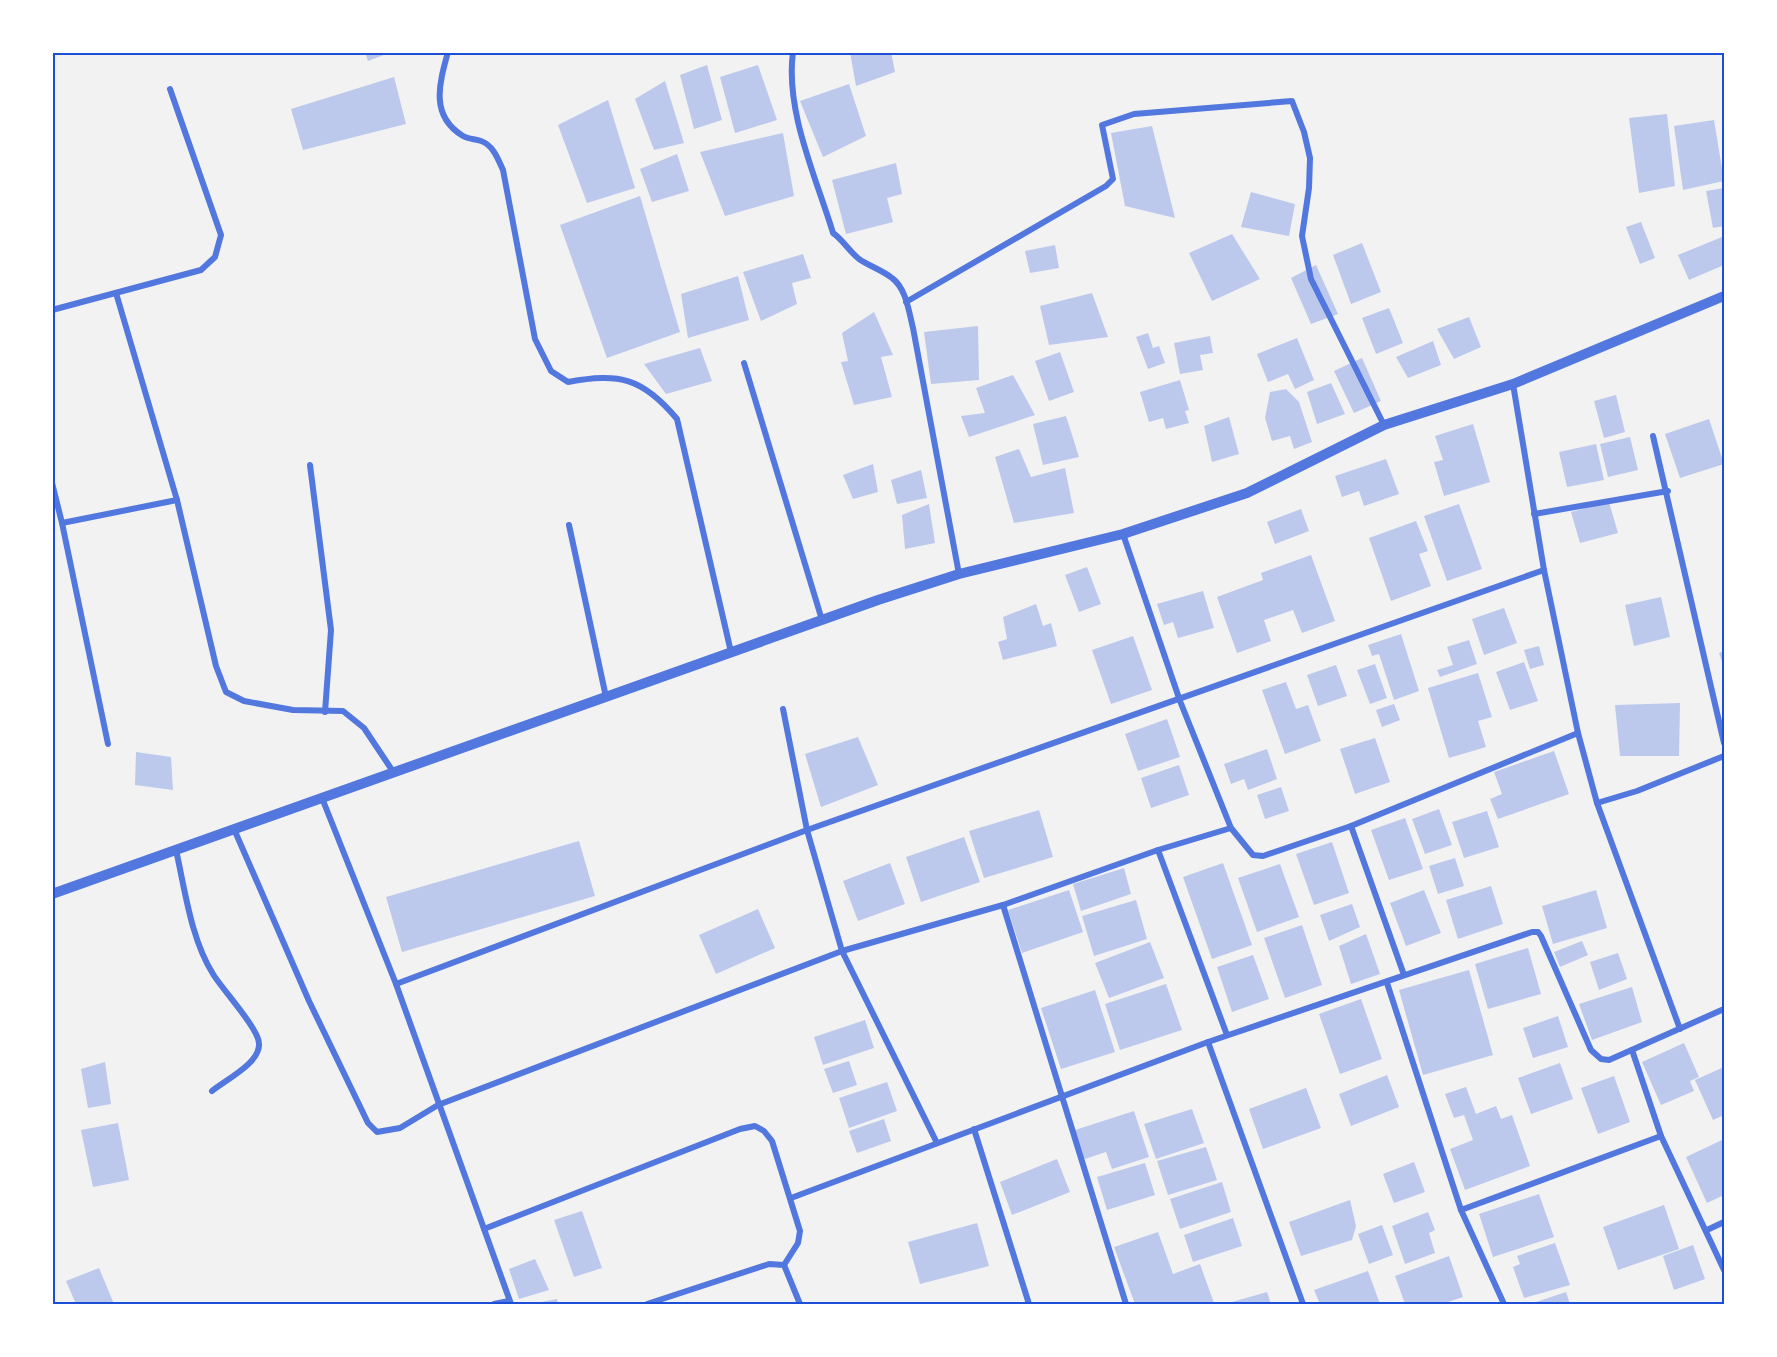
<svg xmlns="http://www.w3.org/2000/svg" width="1777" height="1357" viewBox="0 0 1777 1357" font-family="'Fira Sans Condensed',sans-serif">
<rect width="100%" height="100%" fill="#f2f2f2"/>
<g fill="#bdc9ec">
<polygon points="365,52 389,52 389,53 368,61"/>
<polygon points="850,52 891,52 895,72 856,86"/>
<polygon points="707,65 722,120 694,129 680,75"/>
<polygon points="758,65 777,120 735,133 720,77"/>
<polygon points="394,77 406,124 303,150 291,109"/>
<polygon points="665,81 684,143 654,150 635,99"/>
<polygon points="849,84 866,136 823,157 800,101"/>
<polygon points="608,100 635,188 587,203 558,125"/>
<polygon points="1667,114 1675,186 1639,193 1629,118"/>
<polygon points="1714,120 1724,181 1683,190 1674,126"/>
<polygon points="1152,126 1175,218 1125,206 1111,133"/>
<polygon points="783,133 794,196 725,216 700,152"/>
<polygon points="677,154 689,191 652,202 640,169"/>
<polygon points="896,163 902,194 887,198 893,222 846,234 832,180"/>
<polygon points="1724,188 1724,226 1713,228 1706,191"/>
<polygon points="1251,192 1295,204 1289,236 1241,227"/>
<polygon points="640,196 680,332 607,358 560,225"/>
<polygon points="1641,222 1655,258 1640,264 1626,227"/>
<polygon points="1232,234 1260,279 1212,301 1189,253"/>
<polygon points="1722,237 1724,265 1689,280 1678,255"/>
<polygon points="1362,243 1381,292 1351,304 1333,255"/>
<polygon points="1055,245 1059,268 1030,273 1025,251"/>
<polygon points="803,254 811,278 792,283 797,304 761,321 743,272"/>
<polygon points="1316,265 1338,314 1311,324 1291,278"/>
<polygon points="738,276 749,320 688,338 681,294"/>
<polygon points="1092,293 1108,337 1049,345 1040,306"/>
<polygon points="1389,308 1403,343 1376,354 1362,318"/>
<polygon points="874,312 893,355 881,357 892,397 854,405 841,362 848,361 842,333"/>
<polygon points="1469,317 1481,347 1454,359 1437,329"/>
<polygon points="978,326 979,380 931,384 924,332"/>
<polygon points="1148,333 1153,348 1159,346 1165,363 1148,369 1136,337"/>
<polygon points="1210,336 1213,353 1200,355 1203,370 1180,374 1174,343"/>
<polygon points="1297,338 1314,380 1295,389 1288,374 1268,382 1257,354"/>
<polygon points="1433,341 1441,365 1408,378 1396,357"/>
<polygon points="700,348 712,381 666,394 644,364"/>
<polygon points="1060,352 1074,392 1049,401 1035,361"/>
<polygon points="1362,358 1381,401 1354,413 1334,371"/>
<polygon points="1013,375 1035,415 969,437 961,416 985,413 976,388"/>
<polygon points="1180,380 1189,410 1185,411 1189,423 1166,429 1163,418 1149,422 1140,392"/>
<polygon points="1331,383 1345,414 1317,424 1307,392"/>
<polygon points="1286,389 1299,402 1312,442 1294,449 1290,436 1272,441 1265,418 1270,392"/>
<polygon points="1616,395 1625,432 1604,438 1594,401"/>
<polygon points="1066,416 1079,457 1043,465 1033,424"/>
<polygon points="1229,417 1239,454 1212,462 1204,426"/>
<polygon points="1709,419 1724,464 1680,478 1665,434"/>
<polygon points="1473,424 1490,482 1444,496 1434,462 1443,460 1435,436"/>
<polygon points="1630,437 1638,470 1608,477 1600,444"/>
<polygon points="1596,444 1604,480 1567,487 1559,452"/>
<polygon points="1019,449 1031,477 1065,468 1074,513 1014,523 995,457"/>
<polygon points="1386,459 1399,494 1364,506 1359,491 1342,497 1335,476"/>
<polygon points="873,464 878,492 853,499 843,475"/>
<polygon points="921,470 927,498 897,504 891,480"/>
<polygon points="1609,502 1618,533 1580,543 1571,512"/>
<polygon points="929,504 935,543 905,549 902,515"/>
<polygon points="1459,504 1482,569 1447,581 1424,516"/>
<polygon points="1301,509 1309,531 1275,544 1267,522"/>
<polygon points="1416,521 1428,551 1419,554 1431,586 1391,601 1369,538"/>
<polygon points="1311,555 1335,621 1302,633 1293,610 1264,620 1271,641 1237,653 1217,597 1263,580 1261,573"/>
<polygon points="1087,567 1101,604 1079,612 1065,575"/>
<polygon points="1203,591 1214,628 1178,638 1173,622 1164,625 1157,604"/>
<polygon points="1661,597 1670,637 1634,646 1625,605"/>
<polygon points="1036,604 1043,626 1051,623 1057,646 1003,660 998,642 1007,639 1003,617"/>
<polygon points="1504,608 1517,643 1484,655 1472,619"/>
<polygon points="1401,634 1419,691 1394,700 1379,654 1372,656 1368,645"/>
<polygon points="1133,636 1152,690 1111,704 1092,650"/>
<polygon points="1469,640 1477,664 1440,677 1437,670 1453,665 1447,647"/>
<polygon points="1539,646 1544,665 1530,669 1524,650"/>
<polygon points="1724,651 1724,667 1719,653"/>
<polygon points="1524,662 1538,701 1510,710 1496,672"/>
<polygon points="1375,664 1387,698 1370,704 1357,670"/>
<polygon points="1336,665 1347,696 1318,706 1307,675"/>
<polygon points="1478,673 1492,717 1478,721 1486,747 1449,758 1428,688"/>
<polygon points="1286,682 1296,709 1308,705 1321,741 1285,754 1262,690"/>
<polygon points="1680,703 1679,756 1620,756 1615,705"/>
<polygon points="1394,704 1400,720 1382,727 1376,710"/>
<polygon points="1167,719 1180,757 1138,771 1125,734"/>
<polygon points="858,737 878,785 821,807 805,754"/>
<polygon points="1375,738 1390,782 1355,794 1340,749"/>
<polygon points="1267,749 1277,779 1248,790 1244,779 1231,784 1224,764"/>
<polygon points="1554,751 1569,794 1498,819 1490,799 1502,794 1494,772"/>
<polygon points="136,752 171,757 173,790 135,785"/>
<polygon points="1179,765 1189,795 1151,808 1141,778"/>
<polygon points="1281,787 1289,811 1265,819 1257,795"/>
<polygon points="1439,809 1452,845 1425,854 1412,819"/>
<polygon points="1039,810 1053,857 984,878 969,831"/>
<polygon points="1487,811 1499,847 1464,858 1452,822"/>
<polygon points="1405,818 1423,869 1389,880 1371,830"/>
<polygon points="964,837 980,882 921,902 906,857"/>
<polygon points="579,841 595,896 402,952 386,897"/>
<polygon points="1332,842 1349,893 1314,905 1296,854"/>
<polygon points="1455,858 1464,886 1438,894 1429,866"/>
<polygon points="890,863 905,904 858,921 843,881"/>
<polygon points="1223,863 1252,945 1212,959 1183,877"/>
<polygon points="1280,864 1299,917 1257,932 1238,878"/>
<polygon points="1124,868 1131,894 1081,911 1073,884"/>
<polygon points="1491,886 1503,924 1458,939 1446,900"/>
<polygon points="1069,890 1083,932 1022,953 1008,910"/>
<polygon points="1424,890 1441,933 1406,946 1390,903"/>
<polygon points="1596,890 1607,928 1553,944 1542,906"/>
<polygon points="1136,900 1147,939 1094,956 1082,916"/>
<polygon points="1352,904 1360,927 1329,941 1320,915"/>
<polygon points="758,909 775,948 716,974 699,935"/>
<polygon points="1302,925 1322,985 1285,998 1264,938"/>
<polygon points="1366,934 1380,974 1351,984 1339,946"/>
<polygon points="1582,941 1588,955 1560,967 1554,952"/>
<polygon points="1150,942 1164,978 1109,998 1095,963"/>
<polygon points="1528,948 1541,994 1488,1009 1475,964"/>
<polygon points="1618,953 1627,979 1599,990 1590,962"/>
<polygon points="1253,955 1269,999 1232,1012 1217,967"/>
<polygon points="1469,970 1493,1055 1423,1075 1399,990"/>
<polygon points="1166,984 1182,1030 1120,1050 1105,1004"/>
<polygon points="1632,987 1642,1022 1592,1040 1579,1004"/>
<polygon points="1095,990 1115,1052 1061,1069 1041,1008"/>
<polygon points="1361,999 1382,1059 1340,1074 1319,1014"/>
<polygon points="1558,1016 1568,1047 1533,1058 1523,1028"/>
<polygon points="865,1020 874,1048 823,1065 814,1037"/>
<polygon points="1684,1043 1699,1077 1690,1081 1694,1091 1661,1105 1642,1062"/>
<polygon points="849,1061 857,1085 833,1093 824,1069"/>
<polygon points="105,1062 111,1104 88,1108 81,1069"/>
<polygon points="1560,1063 1573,1099 1531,1114 1518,1078"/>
<polygon points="1724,1067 1724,1115 1713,1120 1695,1080"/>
<polygon points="1387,1075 1399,1107 1351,1126 1339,1094"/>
<polygon points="1614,1076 1630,1122 1598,1134 1581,1088"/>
<polygon points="887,1082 897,1111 849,1128 839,1098"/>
<polygon points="1466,1087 1476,1114 1496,1106 1501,1119 1512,1115 1530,1166 1465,1190 1450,1149 1473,1140 1464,1115 1454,1118 1445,1094"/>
<polygon points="1306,1088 1321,1128 1263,1149 1249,1109"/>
<polygon points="1192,1109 1204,1143 1156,1159 1144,1124"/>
<polygon points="1134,1111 1149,1157 1112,1169 1106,1152 1082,1160 1072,1131"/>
<polygon points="884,1119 891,1141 857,1153 849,1131"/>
<polygon points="118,1123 129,1180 93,1187 81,1130"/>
<polygon points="1724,1139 1724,1195 1707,1203 1686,1157"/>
<polygon points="1206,1147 1217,1180 1168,1195 1157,1161"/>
<polygon points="1057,1159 1070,1192 1012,1215 1000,1182"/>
<polygon points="1414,1162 1425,1192 1394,1203 1383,1174"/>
<polygon points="1145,1163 1155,1195 1107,1210 1097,1177"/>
<polygon points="1222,1182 1231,1212 1180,1229 1170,1199"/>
<polygon points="1539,1194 1554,1237 1493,1257 1479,1214"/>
<polygon points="1350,1200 1356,1226 1352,1240 1301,1256 1289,1222"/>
<polygon points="1664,1205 1679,1249 1618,1270 1603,1227"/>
<polygon points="582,1211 602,1268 574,1277 554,1220"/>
<polygon points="1428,1212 1435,1230 1429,1233 1435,1253 1405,1264 1392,1226"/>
<polygon points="1233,1218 1242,1246 1193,1262 1184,1235"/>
<polygon points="977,1223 989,1266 920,1284 908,1242"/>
<polygon points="1382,1225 1393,1255 1369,1264 1358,1234"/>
<polygon points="1158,1232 1173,1274 1200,1264 1214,1303 1135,1304 1114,1247"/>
<polygon points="1555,1243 1570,1285 1524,1298 1513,1267 1520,1264 1517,1256"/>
<polygon points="1693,1245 1705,1279 1674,1290 1663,1256"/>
<polygon points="1449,1256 1463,1297 1442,1304 1405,1304 1395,1276"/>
<polygon points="535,1259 549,1290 519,1299 509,1269"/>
<polygon points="99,1268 114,1304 76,1304 66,1281"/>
<polygon points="1368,1271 1380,1304 1320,1304 1314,1290"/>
<polygon points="1267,1292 1271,1304 1225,1304"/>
<polygon points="1566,1292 1570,1304 1530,1304"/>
<polygon points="557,1299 558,1304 536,1304 536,1303"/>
</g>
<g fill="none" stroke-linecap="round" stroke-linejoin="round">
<g stroke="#5277de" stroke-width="6">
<path d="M448,52C439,84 430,116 463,136C468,139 475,139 481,141C493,145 498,159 503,170L535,339L551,371L568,382C619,373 642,377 677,419L731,652"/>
<path d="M793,52C785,111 816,177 833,233C843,240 849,251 859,259C869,266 882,270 892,278C906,288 909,312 913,328L959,574"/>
<polyline points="116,293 177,500 216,666 226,692 244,701 293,710 343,711 364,728 394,773"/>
<polyline points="906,302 1106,186 1113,179 1102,125 1134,114 1292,101 1304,132 1310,158 1309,188 1302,236 1311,279 1384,425"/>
<polyline points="52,310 201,270 215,257 221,235 170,89"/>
<polyline points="744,363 822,620"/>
<polyline points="1513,384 1544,570 1578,733 1597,803 1680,1029"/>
<polyline points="1653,436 1724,743"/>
<polyline points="310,465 331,630 325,712"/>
<polyline points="52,483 62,523"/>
<polyline points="1534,514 1668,491"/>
<polyline points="569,525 606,697"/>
<polyline points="1123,534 1180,701 1231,828 1253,855 1263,856 1351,826 1578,733"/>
<polyline points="783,709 807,830 842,951 937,1143"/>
<polyline points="108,744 62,523 177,500"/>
<polyline points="322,798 396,984 511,1304"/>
<polyline points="1597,803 1637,791 1724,756"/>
<polyline points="1351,826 1404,975"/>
<polyline points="234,829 309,1001 368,1123 377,1132 400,1128 438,1105 842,951 1003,905 1158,850"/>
<path d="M176,850C185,890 191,939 213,974C222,989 258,1028 259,1043C261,1063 225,1080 212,1091"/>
<polyline points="1003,905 1126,1304"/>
<polyline points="1387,983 1461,1210 1504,1304"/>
<polyline points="396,984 807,830 1544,570"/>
<polyline points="1227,1035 1158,850 1231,828"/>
<polyline points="1208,1042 1303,1304"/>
<polyline points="1632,1050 1661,1136 1724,1270"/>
<polyline points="974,1129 1029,1304"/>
<polyline points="791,1198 1208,1042 1532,932 1538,932 1541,936 1591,1050 1601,1059 1609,1060 1724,1009"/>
<polyline points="1461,1210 1661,1136"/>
<polyline points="484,1229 740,1129 755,1126 764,1131 772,1141 800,1231 798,1243 784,1265"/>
<polyline points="1707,1230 1724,1222"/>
<polyline points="494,1304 509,1301"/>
<polyline points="647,1304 769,1264 784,1265 800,1304"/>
</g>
<polyline stroke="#5277de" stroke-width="10" points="52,894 878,600 959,574 1123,534 1247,493 1384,425 1513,384 1724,296"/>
</g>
<rect width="1777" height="1357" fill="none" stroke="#ffffff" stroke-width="108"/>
<rect x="54" y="54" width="1669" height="1249" fill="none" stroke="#1d4ed8" stroke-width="2"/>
</svg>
